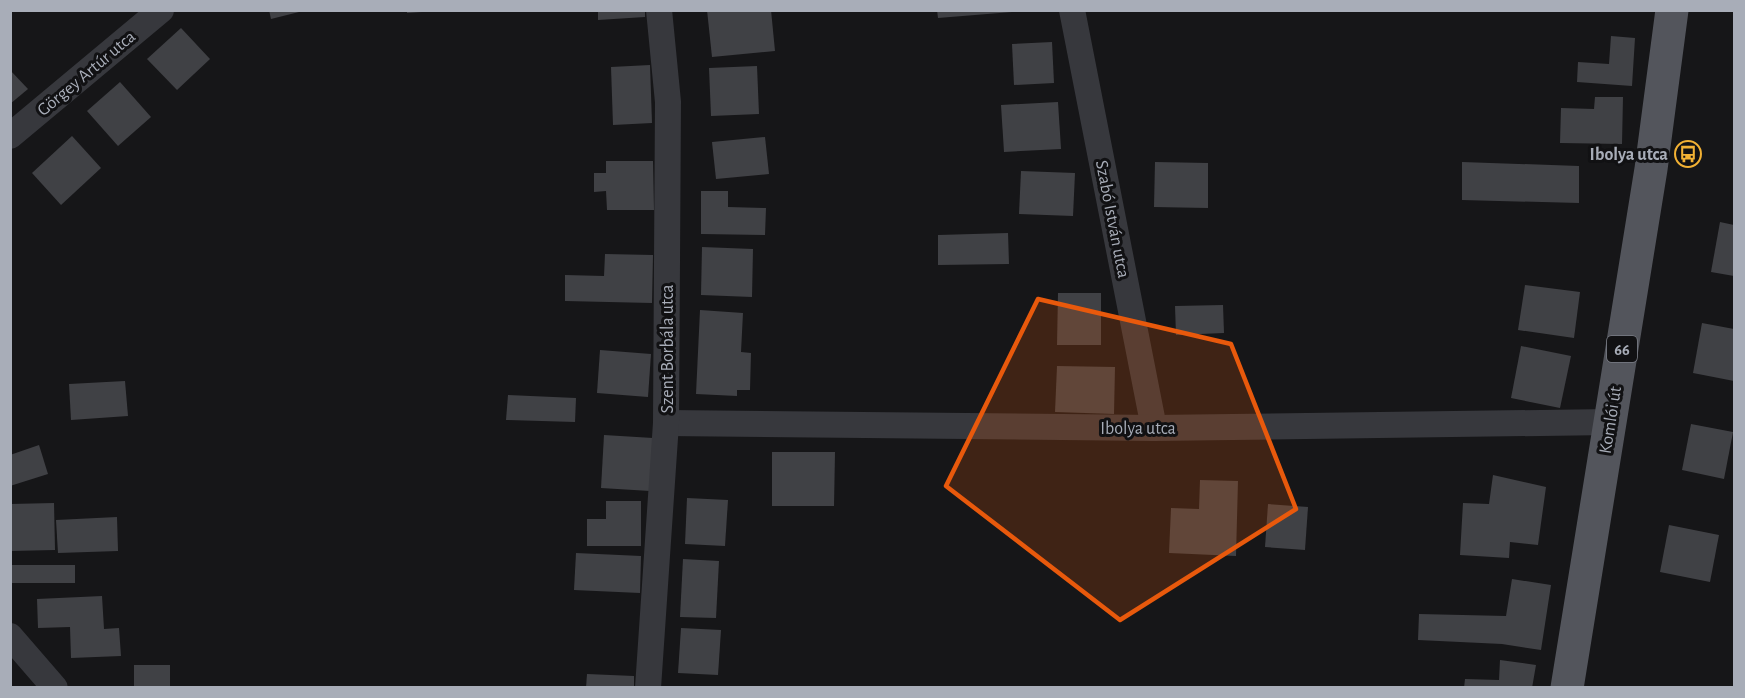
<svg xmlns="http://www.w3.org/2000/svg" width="1745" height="698" viewBox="0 0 1745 698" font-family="'Alegreya Sans',sans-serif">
<rect width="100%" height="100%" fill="#161618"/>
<g fill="#404145">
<polygon points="269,10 303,10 303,11 271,19"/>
<polygon points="407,10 422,10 422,12 407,13"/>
<polygon points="598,10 645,10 645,17 598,20"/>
<polygon points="707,10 771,10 775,51 712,57"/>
<polygon points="937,10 1012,10 1012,12 938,18"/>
<polygon points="181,28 210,59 177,90 147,59"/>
<polygon points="1611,36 1635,38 1632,86 1577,82 1578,62 1609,64"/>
<polygon points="1052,42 1054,83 1014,85 1012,44"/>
<polygon points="650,65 652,123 613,125 611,67"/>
<polygon points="757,66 759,114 711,116 709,68"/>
<polygon points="10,70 28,89 10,104"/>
<polygon points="120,82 151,117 118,146 87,111"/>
<polygon points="1595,97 1623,97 1622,144 1560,143 1561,108 1594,109"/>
<polygon points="1058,102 1061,149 1004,152 1001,105"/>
<polygon points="72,136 101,168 61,205 32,173"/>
<polygon points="765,137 769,174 716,179 712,142"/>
<polygon points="606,161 653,161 654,210 607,210 606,191 594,192 594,173 606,173"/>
<polygon points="1155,162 1208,163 1208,208 1154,207"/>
<polygon points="1462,162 1579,166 1579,203 1462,200"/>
<polygon points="1021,171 1075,173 1073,216 1019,214"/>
<polygon points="701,191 728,191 728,207 766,208 765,235 701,234"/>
<polygon points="1720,222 1734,225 1734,276 1711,272"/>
<polygon points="1008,233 1009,264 938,265 938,235"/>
<polygon points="702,247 753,249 752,297 701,295"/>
<polygon points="605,254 653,255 652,303 565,301 565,275 604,276"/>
<polygon points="1525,285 1580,292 1574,338 1518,330"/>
<polygon points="1058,293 1101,293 1101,345 1057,345"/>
<polygon points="1223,305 1224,333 1176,335 1175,306"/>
<polygon points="700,310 743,313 741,352 751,353 750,390 737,390 737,396 696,394"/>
<polygon points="1702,323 1734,329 1734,381 1693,373"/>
<polygon points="1521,346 1571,356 1560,408 1511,398"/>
<polygon points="600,350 651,354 648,397 597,393"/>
<polygon points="1057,366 1115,367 1114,414 1055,412"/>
<polygon points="125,381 128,416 71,420 69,384"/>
<polygon points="508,395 576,398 575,422 506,420"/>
<polygon points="1691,424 1733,432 1724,479 1682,470"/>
<polygon points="604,435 653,438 650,491 601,488"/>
<polygon points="39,445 48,474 10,486 10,455"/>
<polygon points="772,452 835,452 834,506 772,506"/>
<polygon points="1493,475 1546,487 1538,545 1510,542 1509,558 1460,555 1463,503 1489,504"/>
<polygon points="1200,480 1238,481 1236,556 1169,553 1171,508 1199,509"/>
<polygon points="687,498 728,500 725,546 685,544"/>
<polygon points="606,501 641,501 641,546 587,546 587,519 606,519"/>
<polygon points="54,503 55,550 10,551 10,504"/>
<polygon points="1268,504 1308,507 1305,550 1265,547"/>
<polygon points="117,517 118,551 58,553 56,520"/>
<polygon points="1669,525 1719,535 1710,582 1660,572"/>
<polygon points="576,553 641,556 640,593 574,590"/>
<polygon points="683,559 719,561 716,618 680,617"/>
<rect x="10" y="565" width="65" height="18"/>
<polygon points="1512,579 1551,585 1541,650 1502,644 1418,640 1419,614 1506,616"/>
<polygon points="102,596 104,629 119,628 121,656 71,658 70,627 38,628 37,599"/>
<polygon points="681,628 721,630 718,675 678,673"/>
<polygon points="1500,660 1536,665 1532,688 1464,688 1465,679 1499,680"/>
<rect x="134" y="665" width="36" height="23"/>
<polygon points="587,674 634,676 634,688 586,688"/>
</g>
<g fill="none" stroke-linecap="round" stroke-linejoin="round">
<g stroke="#37383d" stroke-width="26">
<polyline points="1072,10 1154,428"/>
<polyline points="10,136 161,10"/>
<polyline points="666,423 1154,428 1610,422"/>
<polyline points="10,636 55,688"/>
<polyline points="648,688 666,423 668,102 659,10"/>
</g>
<polyline stroke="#53555c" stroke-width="33" points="1567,688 1651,169 1672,10"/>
</g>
<path fill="#e8590c" fill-opacity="0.2" stroke="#e8590c" stroke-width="4.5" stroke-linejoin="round" d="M1038,299L1231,344L1296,509L1120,620L946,486Z"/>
<defs>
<symbol id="bus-ring" viewBox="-11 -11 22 22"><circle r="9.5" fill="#111113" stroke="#f2b134" stroke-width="1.5"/><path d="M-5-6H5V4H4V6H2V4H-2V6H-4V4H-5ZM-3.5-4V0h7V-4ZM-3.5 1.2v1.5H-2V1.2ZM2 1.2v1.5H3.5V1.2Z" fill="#f2b134"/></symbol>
</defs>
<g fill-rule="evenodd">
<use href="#bus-ring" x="1673" y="139" width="30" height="30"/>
</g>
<g text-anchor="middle" stroke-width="6" stroke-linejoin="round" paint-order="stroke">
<rect fill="#111113" stroke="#7b7e86" stroke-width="1.5" x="1607" y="336" width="30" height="26" rx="4.5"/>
<g font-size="16" font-weight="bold" fill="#a8adb8">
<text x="1622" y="355">66</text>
</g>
<g font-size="18" fill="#a8adb8" stroke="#111113">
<text transform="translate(86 73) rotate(-40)" y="6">Görgey Artúr utca</text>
<text transform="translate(1113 219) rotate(79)" y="6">Szabó István utca</text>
<text transform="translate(667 349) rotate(-90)" y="6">Szent Borbála utca</text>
<text transform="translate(1610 420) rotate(-81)" y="6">Komlói út</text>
<text x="1138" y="434">Ibolya utca</text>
</g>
<g font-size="18" font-weight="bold" fill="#a8adb8" stroke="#111113" text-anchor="end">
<text x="1668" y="160">Ibolya utca</text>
</g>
</g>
<rect width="1745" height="698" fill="none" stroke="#a8adb8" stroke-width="24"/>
</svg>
